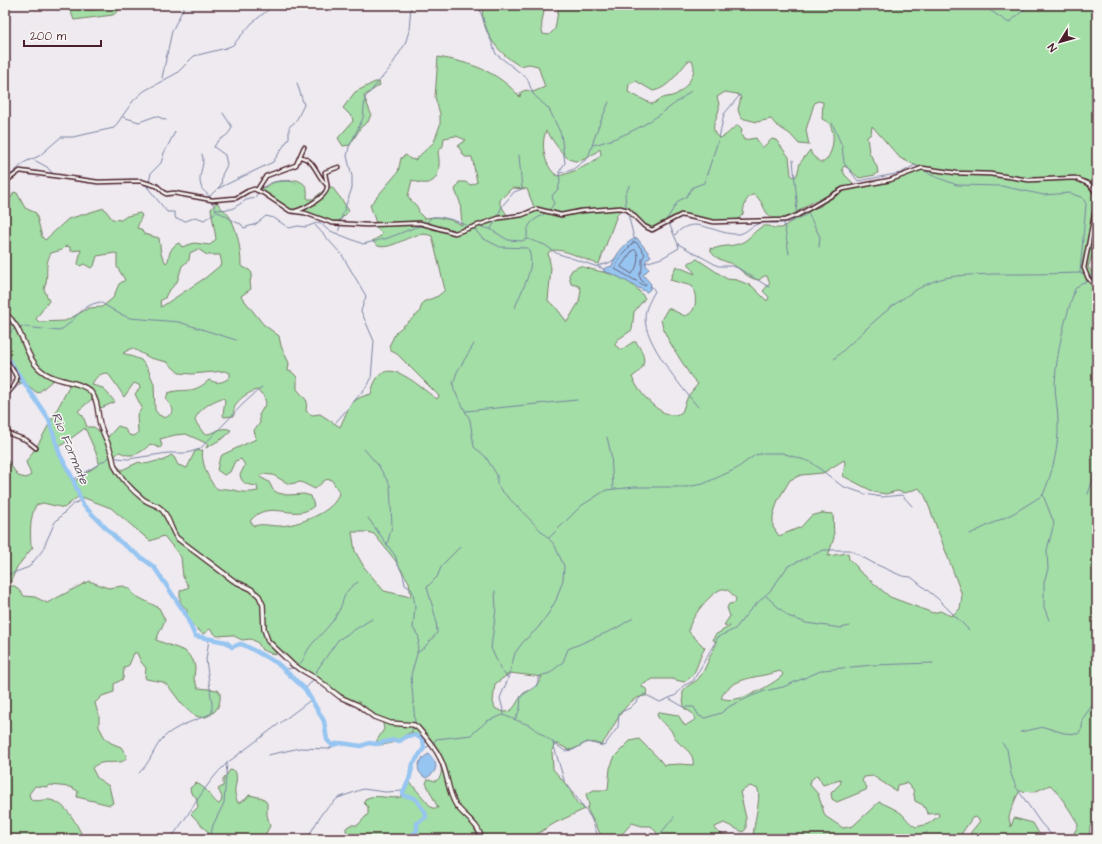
<svg xmlns="http://www.w3.org/2000/svg" width="1102" height="844" viewBox="0 0 1102 844" font-family="'Architects Daughter',sans-serif">
<rect width="100%" height="100%" fill="#efeaf0"/>
<filter id="ink" filterUnits="userSpaceOnUse"><feTurbulence type="fractalNoise" baseFrequency=".025" numOctaves="2"/><feDisplacementMap in="SourceGraphic" scale="8" xChannelSelector="R" yChannelSelector="G"/><feConvolveMatrix kernelMatrix="1 2 1 2 8 2 1 2 1" color-interpolation-filters="sRGB"/></filter>
<g filter="url(#ink)">
<g fill="#a2dea5" stroke="#767e68" fill-rule="evenodd">
<polygon points="63,5 75,5 79,10 94,10 108,5 125,5 113,15 74,20 71,12"/>
<path d="M483,5H544C545,16 539,23 543,34L549,35L555,29L559,5H1097V251L1092,256L1088,267L1093,273L1097,274V822L1090,826L1089,839H1073L1074,833L1078,826C1077,819 1055,788 1050,785L1034,792L1020,791C1017,794 1009,814 1009,818L1011,827L1014,818L1033,823L1042,839H1009V835L1002,838L970,839L971,832L980,821L976,817L972,818L958,839H753C753,824 761,801 758,789L750,786L740,792L746,818V829L743,832L724,823L715,827V830L730,839H673L671,835L658,838L657,833L651,826H642L632,823C621,835 620,839 603,839L587,809L589,805L586,794L594,790H608L610,768L615,756L630,741L639,739C647,748 657,755 664,765L680,764L693,765C695,754 685,749 678,742C674,737 672,730 667,726C663,722 658,720 657,714L660,712L678,715L685,726L696,719L692,713L684,708C684,704 682,696 683,692C684,686 695,683 699,678C707,668 709,655 716,645V641L713,640L715,635L730,626L724,625L730,616L727,608L729,604L735,603L736,599C733,595 728,588 722,589C711,592 687,621 689,632L705,648C697,660 698,675 684,682L672,679H653L642,685V687L647,689L646,696C622,697 615,730 601,745C583,738 585,747 569,750L558,744L554,745L552,751L553,769L569,788L577,803L585,809L555,823L529,839H352L346,831V828L350,825H358L368,814V807L364,803L365,799C376,793 390,800 401,797L408,780L432,808H438L426,783L428,779L435,781C454,773 425,735 413,733C405,732 403,739 397,741C392,743 385,745 379,745L376,742L384,729L382,719L298,668L275,651L276,655L262,650L258,643L251,639L242,640L232,635L217,636L210,629L203,634L190,623L187,617V610L180,602V591L189,587L183,577L181,557L164,536L150,541L111,508L79,496L64,508L43,503L36,505C30,516 30,533 31,545L33,547L17,567L9,586H15L24,596L35,597L47,603L89,581L108,588L123,586L130,589L134,595L159,608L165,620L156,640L185,651L193,660L195,667L194,679L198,688L218,690L220,693C221,700 219,708 213,713C194,729 178,697 168,686L163,682L146,679L145,677L146,668L141,662L137,653H134L129,665L124,668L123,679L114,684V692L102,696L95,703L99,717V727L105,738L111,743L121,747L127,756C123,769 104,756 92,768L97,778L109,786L113,803L110,805L77,797L78,791L70,787L50,785L48,787L35,786L29,794L31,800C38,802 44,799 50,800C67,803 77,825 84,839H5V462L8,461L18,476L26,478L31,475L26,462L40,441L69,387L68,384L53,380L38,393L36,392L25,383H19V376L5,359V186L8,188L9,197L11,198L14,192L17,193L25,208L36,213L42,237L45,240L68,219L104,208L112,219L121,220L127,216L140,213L142,215L137,228L141,229L144,234L159,238L161,254L166,263L168,261C169,254 171,246 179,243L182,247L194,243L210,245L216,239L211,209L217,202C220,209 228,212 231,219C238,233 241,250 241,266L249,270L252,273L250,282L251,289L241,296L263,324L279,336L281,346L289,363L288,371L292,372L297,377V389L307,401L306,411L312,415L320,414L340,427C349,408 349,399 371,394C381,347 416,385 437,399L439,396L397,354L391,351L389,346L396,332L419,313L423,302L438,296L445,290L432,236C414,228 394,251 378,246L372,241L381,236L382,233L373,226L376,223L370,205L398,172L401,158L406,155L410,159L415,160L434,142L440,125V114L435,97L438,57C472,63 497,71 520,97L521,92L526,90L533,92L545,87L538,66L529,64L520,66C499,54 479,31 483,5ZM688,61H692C699,72 685,90 675,95C670,97 664,97 660,99C656,101 656,103 652,104L628,92L629,84L636,81L653,91C668,89 679,71 688,61ZM725,92L737,94L741,97L738,110L741,118L757,122L771,119L776,125L790,134L799,144L809,145L806,130L814,104L817,101L823,102L822,119C826,121 830,123 831,127C836,137 832,156 824,162H820L812,155L810,150L800,163L797,175L794,177L791,175L789,157L776,140L772,139L762,148L756,138L744,140L741,134L742,129L738,125C731,129 726,137 719,138C708,129 717,120 719,109C720,105 718,101 717,97ZM872,126L900,158L919,167C901,180 879,185 857,187L845,175L842,169L844,166L848,168L859,178L875,175L878,173L877,167L869,152L867,137L871,134ZM546,131C565,156 570,174 600,149L601,154C596,163 569,174 558,176C545,169 540,145 546,131ZM456,136L466,140L458,146L465,157H472L477,182L471,185L465,182H459L455,190L460,202L462,225L451,220L437,217L424,218L419,213C418,203 412,204 408,196L412,180C436,191 442,173 438,152L443,146L444,138ZM512,188L527,189L534,207L518,215H507L500,204V200ZM752,195H755C765,203 763,215 776,220C781,219 787,218 791,216C801,210 814,198 825,199L821,206L804,212L782,228H774C760,220 754,236 743,242C734,247 722,245 713,249L710,248C711,258 725,261 732,264C741,269 747,279 759,280L764,276H767L770,283L763,291L769,297L767,301L752,286L737,280L727,279L697,259L688,263L695,274L676,266L670,280L692,286C697,296 698,312 685,316L668,308L661,320C665,337 671,344 680,359C686,368 690,377 698,384L688,396L682,412C665,425 638,392 632,377C648,367 646,356 636,342H633L621,350L615,345L617,340L632,330L634,312L645,298C625,272 608,275 580,266L572,270L569,275L571,284L579,286L581,290L579,302L567,322L554,305L548,301L551,268L548,253C557,243 587,262 599,264L617,215L621,209C634,214 642,225 654,232L662,226L685,215C700,219 731,230 743,214C744,206 745,199 752,195ZM66,246L70,247V251L81,250L78,264L80,266L84,264L91,268L94,266L97,256L115,253L117,254V267L125,280L119,284L113,298L102,307L89,308L65,321L39,322L36,319L37,317L49,301L44,289C50,275 43,266 51,253L62,250ZM198,249L207,255H220L222,264L205,278L161,307L160,301L165,298L167,293L177,282L182,266L189,260L190,253ZM132,348L150,358L167,362L179,373L192,374L225,371L230,373V377C223,383 217,384 209,380C191,396 185,387 168,393L166,399C171,408 179,410 165,418L159,415L155,410L154,384L148,369L141,360L123,353ZM107,373C110,375 121,392 124,397L134,383L139,385L140,388L135,394L142,408L137,415L138,433L134,436L129,435L124,428L118,426L107,438L94,427H87L83,416L78,411L92,399L101,408L115,402L103,388L92,385C94,378 100,373 107,373ZM257,390L264,396L266,403L259,415L260,423L254,430L256,439L222,455L219,461L217,470L224,475L230,472L235,461L241,459L245,465L240,475C242,485 249,485 257,486L258,491C242,494 242,491 227,489C223,488 222,490 218,489C209,484 200,459 203,450L195,451L187,468L178,465L174,457L171,455L163,461C154,459 148,467 139,462L122,470L117,466L114,457L119,452C121,452 125,455 128,455C136,456 145,450 150,444L160,448L162,445L160,439L175,435L186,434L208,444L206,448L225,437L231,430C220,425 214,435 204,434L195,421C196,411 213,400 223,398L225,400L223,415L224,417L234,416C231,403 246,393 257,390ZM85,428L98,457L99,464L75,481L58,448ZM844,460L845,463L843,476L874,492L886,494L897,491L905,493L919,488L925,496L962,595L960,609L951,616L940,611L933,613L890,597L858,570L857,567L849,559L848,553L828,556L834,538L833,514L822,513L811,516L801,527L779,536L773,527V516L778,500L790,480L801,475L823,473ZM262,474L273,475L289,484L301,482L315,489L325,480L331,479L339,492C337,512 296,526 278,526C270,526 263,523 254,526L250,521L251,520C269,498 296,523 314,506L311,496L304,494L287,495L278,493L273,490L269,482L260,477ZM352,532H368L374,534L395,560L409,582L411,597L384,591L364,567L355,551ZM780,671L783,674L781,677C768,687 737,705 721,698C731,676 760,678 780,671ZM510,673L542,677C540,680 538,685 535,687C532,690 527,691 524,693C515,701 514,720 495,708L493,702L495,684ZM817,775L823,785L840,780L841,783L831,793L832,799L837,802L866,790L867,787L862,781L864,777L873,776L896,791L897,785L906,783L913,789L915,801L923,805L928,814L938,813L939,816L928,824L916,827C909,823 907,819 902,814C901,812 881,802 879,802L853,826L843,828L825,816L818,794L810,785L811,780Z"/>
<polygon points="375,82 379,82 380,85 364,96 371,114 368,122 361,127 350,145 343,146 338,138 353,121 352,117 343,108 355,92"/>
<path d="M297,180C306,184 308,187 307,197L308,199H313L328,187H332L342,200L349,211L339,221L329,223L310,214L287,211L260,190L274,182Z"/>
<path d="M230,770L235,771C239,779 234,786 235,793C235,796 237,800 238,803L246,799L249,795L263,798L267,803V815L270,826L263,839H206L209,835L208,832L191,814L198,807L196,797L191,793L190,788L196,783C210,789 212,801 219,804L221,802L222,797L218,789L223,786V780Z"/>
</g>
<g fill="#97c5f1" stroke="#7883a2">
<path d="M637,238L651,256L646,260V265L649,269L643,275L651,284L650,289L647,292C632,286 619,275 603,271L605,268L612,266C614,256 627,240 637,238Z"/>
<path d="M429,754C438,764 439,771 426,778C413,771 418,759 429,754Z"/>
</g>
<g fill="none" stroke-linecap="round" stroke-linejoin="round">
<g stroke="#69617a" stroke-width="1">
<polygon points="634,242 637,243 645,254 642,259 642,269 639,275 641,280 646,284 645,286 615,269 619,259"/>
<path d="M633,250H636C640,256 637,269 632,274L621,267Z"/>
</g>
<g stroke="#7883a2" stroke-width="1">
<path d="M481,5L480,11L496,54L527,78L533,94L549,109L561,134L565,163L559,172L560,182L558,189L552,196L554,203C545,221 526,214 527,238"/>
<polyline points="982,5 1009,23 1029,5"/>
<polyline points="162,78 172,31 185,5"/>
<polyline points="740,95 724,114 719,138 704,183 693,187 686,197 678,201 667,219 678,244 718,266 732,266 738,268 769,287"/>
<polyline points="123,117 139,122 156,116 166,120"/>
<polyline points="832,123 842,146 844,163 858,181 901,173 915,165 920,168"/>
<path d="M593,145C634,135 658,117 691,91"/>
<path d="M202,154C206,166 197,174 201,186C202,192 209,193 211,199"/>
<polyline points="32,159 47,167 53,174"/>
<polyline points="793,160 797,201 796,214"/>
<polyline points="923,169 931,175 957,185 1001,186 1044,195 1070,193 1083,198 1086,204 1080,273"/>
<polyline points="560,173 572,170 588,158 597,130 609,102"/>
<polyline points="5,180 25,162 39,156 61,137 73,137 114,128 133,101 144,91 177,73 194,56 226,48 233,45 252,23 274,5"/>
<polyline points="145,184 167,212 174,212 176,219 186,221 196,217 204,220 216,212"/>
<polyline points="630,185 625,194 626,206 634,238"/>
<polyline points="148,188 151,173 161,163 164,153 175,132"/>
<polyline points="217,189 273,162 289,138 289,127 296,121 304,105 297,83"/>
<path d="M260,190C269,181 284,178 296,183"/>
<path d="M210,196L221,185L222,175L227,165L225,155L214,147C218,137 228,139 232,127L223,113"/>
<polyline points="212,202 216,210"/>
<polyline points="216,210 232,209 246,200 255,198 258,192"/>
<path d="M217,212C226,214 230,221 241,224L244,228L256,224L266,216L274,218L289,228L298,226L306,227L319,222L328,230L363,244L388,238L416,227L424,226"/>
<polyline points="340,222 352,188 352,176 347,156 349,147 363,118 365,98 390,68 405,44 409,31 411,5"/>
<path d="M426,223L432,217C444,216 460,222 470,227"/>
<polyline points="784,223 789,254"/>
<polyline points="315,225 342,255 366,296 361,311 374,341 371,379 368,385 336,422"/>
<polyline points="477,226 490,229 508,240 521,241 528,239 545,245 556,253 604,269"/>
<path d="M473,227L482,238L500,247L528,248C537,268 521,289 515,308"/>
<polyline points="491,229 503,205 514,192 522,189 519,155"/>
<polyline points="338,234 340,225"/>
<path d="M675,235C694,212 715,236 739,234C746,233 751,226 758,224C762,222 768,223 773,223C786,224 797,221 808,213L820,237L819,247"/>
<polyline points="1088,252 1097,247"/>
<polyline points="645,263 662,258 679,248 678,244"/>
<polyline points="597,266 609,263 616,258"/>
<polyline points="1092,280 1097,280"/>
<path d="M651,286L655,291C651,299 645,308 645,317C644,342 682,388 698,407"/>
<path d="M18,326L59,331C74,323 80,305 100,302L118,313L130,318L179,322L236,340"/>
<polyline points="5,338 15,328"/>
<polyline points="474,344 457,372 453,384 454,390 470,420 474,447 485,456 497,475 497,484 501,490 554,544 564,566 563,580 556,600 550,611 538,628 523,642 515,653 508,679 500,698 504,714"/>
<path d="M834,359C864,332 894,298 932,282C951,274 974,275 995,274C1023,274 1052,274 1080,273L1088,274L1094,280"/>
<polyline points="5,398 23,381"/>
<polyline points="466,411 577,400"/>
<polyline points="607,437 611,454 613,488"/>
<polyline points="364,449 378,465 390,485 392,526 387,545"/>
<polyline points="113,455 117,458 128,459 168,453 187,453 200,449 243,404 262,387"/>
<polyline points="73,480 110,457"/>
<polyline points="1088,494 1097,467"/>
<polyline points="1043,495 1054,523 1047,550 1048,569 1044,582 1044,607 1049,620"/>
<polyline points="368,518 396,557 397,563 403,574 405,585 411,589 413,592 415,607 413,628 419,637 417,654 411,675 415,723"/>
<path d="M970,534L1014,513L1043,495C1053,471 1059,447 1058,421C1058,409 1055,397 1055,384C1056,352 1065,319 1075,289L1081,283L1089,281"/>
<polyline points="549,538 581,506 606,490 635,487 686,487 703,484 736,469 755,455 765,453 782,453 811,462 842,486 865,494 882,497 902,495 912,506"/>
<polyline points="5,576 29,567 42,551 55,522 72,505 81,500"/>
<polyline points="495,591 496,609 491,648 501,670 508,678"/>
<polyline points="766,596 788,616 806,623 841,628 850,626"/>
<polyline points="417,653 424,648 437,633 436,619 427,587 437,577 442,565 460,547"/>
<path d="M283,669C306,670 302,654 313,643C321,634 331,625 337,614C346,600 340,593 358,582"/>
<polyline points="316,676 317,670 338,640 372,619"/>
<polyline points="305,689 314,679"/>
<polyline points="670,699 684,707 694,707 699,716 705,718 721,713 730,706 752,696 765,691 783,687 823,670 872,665 933,663"/>
<polyline points="516,718 520,709 521,696 536,686 540,676 550,673 563,662 568,649 615,629 633,618"/>
<polyline points="1020,732 1044,727 1064,733 1078,734 1082,728 1083,718 1097,699"/>
<polyline points="410,735 414,726"/>
<polyline points="553,743 564,780 591,818 599,839"/>
<polyline points="1002,743 1007,749 1011,774 1016,787 1040,822 1055,839"/>
<polyline points="433,744 436,739 471,735 487,721 503,715 529,725 565,751 573,750 587,742 604,746 618,727 619,713 630,708 644,694 660,702 676,695 683,686 693,681 718,637 735,629 750,610 771,590 788,566 824,550 850,550 873,563 902,576 911,577 937,598 969,630"/>
<polyline points="424,748 430,746"/>
<polyline points="268,755 300,748 328,749 334,746"/>
<path d="M139,773C150,763 153,750 162,739C175,725 196,721 212,713V704L206,660L209,639"/>
<path d="M170,839C191,814 203,785 227,763L312,699"/>
<polyline points="210,839 213,825 224,803 227,763"/>
<polyline points="307,839 322,813 338,798 363,789 385,792 403,791"/>
<polyline points="656,839 674,817"/>
<polyline points="921,839 927,832"/>
</g>
<path stroke="#97c5f1" stroke-width="4.5" d="M5,354L49,420L60,455L72,477L83,505L119,541L154,567L185,613L195,636L226,642L232,647L240,644L244,645L277,663L305,689L324,721L327,740L332,745L341,743L361,746L369,743L376,744L394,740L400,741C409,732 424,733 424,748L413,764L409,780L403,792L404,796C416,797 416,799 422,808C425,812 426,812 426,817L417,823V830L412,836L413,839"/>
<defs>
<g id="minor">
<path d="M301,157C315,160 316,175 326,184"/>
<polyline points="5,182 20,171 98,182 140,181 157,186 166,194 174,193 212,200 236,198 248,191 254,189 263,193 290,211 305,213 332,223 367,225 420,223 455,233 499,218 522,215 537,209 561,215 581,211 620,208 628,210 644,226 652,230 681,215 714,222 785,220 798,215 843,189 890,180 922,168 956,173 990,174 1029,180 1075,178 1089,184 1097,194"/>
<polyline points="257,190 266,176 296,165 304,147"/>
<polyline points="1097,200 1084,268 1088,278 1097,288"/>
<path d="M296,211C304,209 326,197 327,188C328,183 325,178 325,172L339,167"/>
<path d="M5,359C18,378 23,378 5,396"/>
<polyline points="5,429 10,434 26,440 36,448"/>
</g>
<path id="major" d="M5,313C23,328 22,347 35,364C51,385 78,378 91,392C99,402 97,413 100,424C103,434 108,442 111,452C113,457 113,462 115,467C121,478 133,491 143,499C148,503 154,504 159,507C169,514 170,529 177,538L234,581L251,589L259,596L263,605L264,629L268,641L293,665L317,679L340,697L358,705L374,717L390,723L414,725L418,728C426,737 435,747 440,758C448,772 447,791 456,805C464,817 480,824 481,839"/>
</defs>
<use href="#minor" stroke="#4a1f2b" stroke-width="5.5"/>
<use href="#major" stroke="#4a1f2b" stroke-width="6"/>
<use href="#minor" stroke="#f6f6f2" stroke-width="2.5"/>
<use href="#major" stroke="#f6f6f2" stroke-width="3.5"/>
</g>
</g>
<g text-anchor="middle" stroke-width="3" stroke-linejoin="round" paint-order="stroke">
<g font-size="13" font-style="italic" fill="#615166" stroke="#f6f6f2">
<text transform="translate(71 448) rotate(67)" y="5">Rio Formate</text>
</g>
</g>
<rect width="1102" height="844" fill="none" stroke="#f6f6f2" stroke-width="20"/>
<rect x="10" y="10" width="1082" height="824" fill="none" stroke="#4a1f2b" stroke-width="1.5" filter="url(#ink)"/>
<g transform="translate(1060 42) rotate(233)" stroke="#f6f6f2" stroke-width="3" paint-order="stroke">
<path d="M0-3L7 15L0 10L-7 15Z" fill="#4a1f2b"/>
<text y="-6" font-size="11" font-weight="bold" text-anchor="middle" fill="#4a1f2b">N</text>
</g>
<path d="M24 40v6h77v-6" fill="none" stroke="#4a1f2b" stroke-width="2"/>
<text x="30" y="40" font-size="12" fill="#4a1f2b" stroke="#f6f6f2" stroke-width="3" paint-order="stroke">200 m</text>
</svg>
